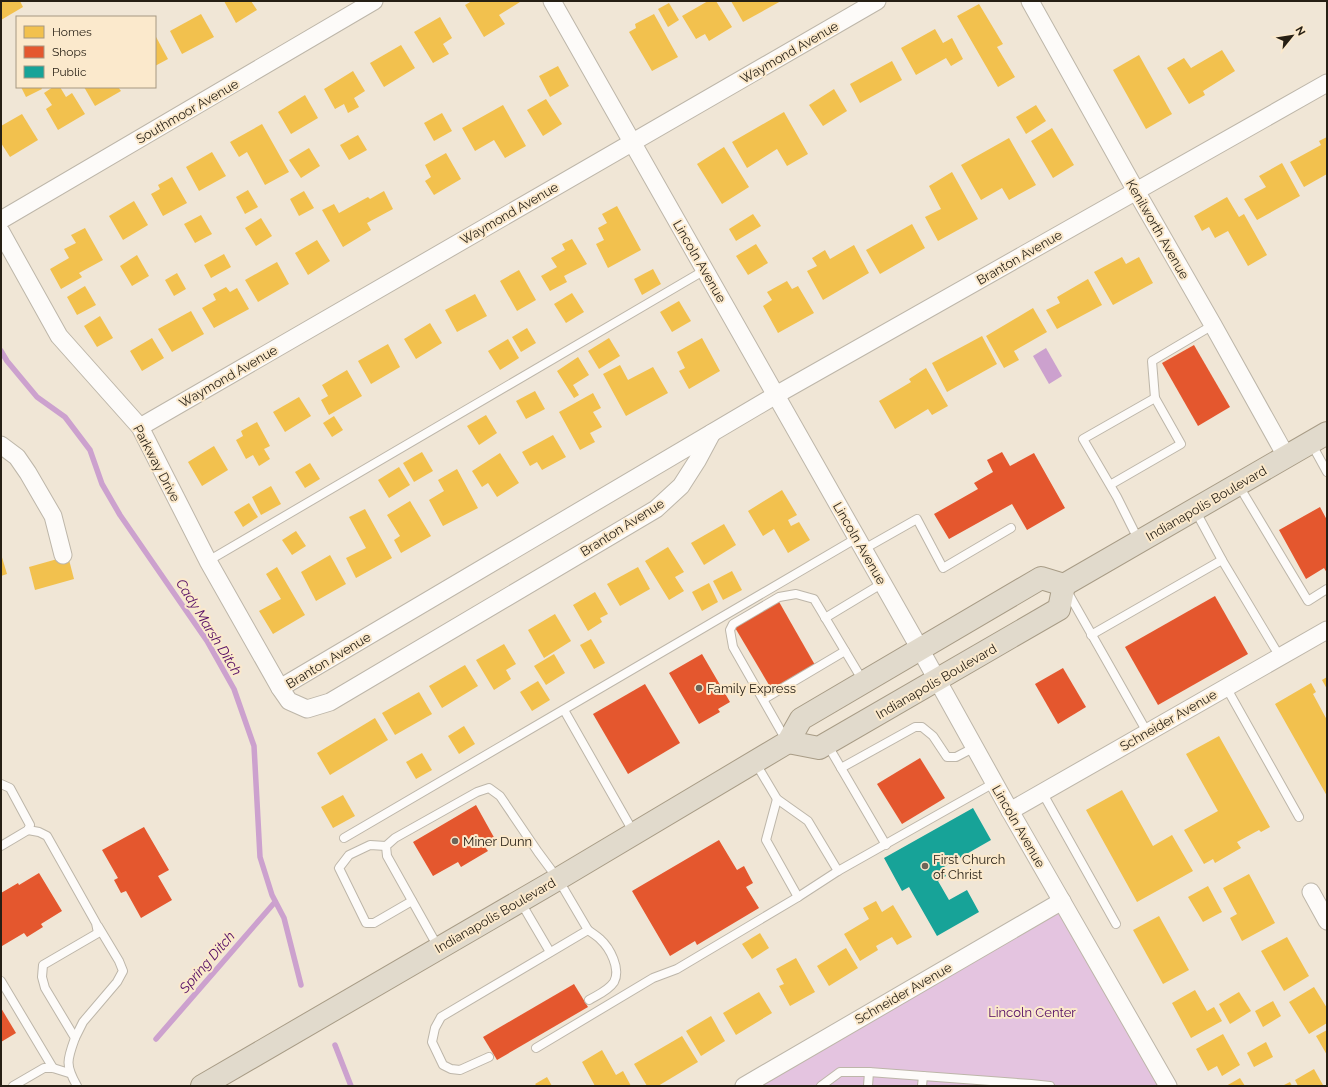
<svg xmlns="http://www.w3.org/2000/svg" width="1328" height="1087" viewBox="0 0 1328 1087" font-family="Raleway,sans-serif">
<rect width="100%" height="100%" fill="#f0e6d6"/>
<polygon fill="#e4c4e0" points="1059,910 1158,1086 760,1086"/>
<polygon fill="#cca1ce" points="1046,348 1062,376 1049,384 1033,356"/>
<g fill="#f2c14e">
<polygon points="1,1 20,1 23,7 1,20"/>
<polygon points="224,1 251,1 257,10 236,23"/>
<polygon points="472,1 519,1 520,2 499,15 505,24 484,37 465,5"/>
<polygon points="708,1 716,1 732,27 709,41 705,34 696,39 682,16"/>
<polygon points="731,1 781,1 743,22"/>
<polygon points="669,3 679,20 668,27 658,9"/>
<polygon points="979,4 1003,44 997,47 1015,77 998,87 957,16"/>
<polygon points="201,14 214,37 182,54 170,31"/>
<polygon points="654,14 678,57 652,71 629,32 636,28 635,24"/>
<polygon points="440,17 452,38 443,44 449,54 433,63 414,32"/>
<polygon points="935,29 943,43 952,38 963,59 951,66 946,58 916,75 901,48"/>
<polygon points="155,35 168,59 155,66"/>
<polygon points="401,45 415,68 384,87 370,63"/>
<polygon points="1222,50 1235,71 1203,91 1205,95 1189,104 1167,68 1184,58 1191,68"/>
<polygon points="1139,55 1172,114 1146,129 1113,70"/>
<polygon points="892,61 902,80 860,103 850,84"/>
<polygon points="558,66 569,86 550,97 539,76"/>
<polygon points="353,71 365,91 354,98 359,107 348,113 344,104 335,109 324,89"/>
<polygon points="21,87 41,87 42,89 26,97"/>
<polygon points="53,87 60,87 66,97 72,93 85,114 58,130 46,109 52,105 44,93"/>
<polygon points="84,87 118,87 121,91 95,106"/>
<polygon points="834,89 847,111 823,126 809,105"/>
<polygon points="305,95 318,118 291,134 278,112"/>
<polygon points="546,99 562,124 543,136 527,110"/>
<polygon points="503,105 526,146 505,158 494,140 475,151 462,128"/>
<polygon points="1036,105 1046,121 1026,134 1016,117"/>
<polygon points="784,112 808,154 787,166 777,149 747,168 732,142"/>
<polygon points="442,113 452,131 434,141 424,123"/>
<polygon points="22,114 38,140 10,157 1,143 1,126"/>
<polygon points="262,124 289,172 265,185 247,152 239,157 230,142"/>
<polygon points="1052,128 1074,165 1053,178 1031,141"/>
<polygon points="358,135 367,150 349,160 340,145"/>
<polygon points="1327,137 1327,174 1304,187 1290,162 1321,145 1319,141"/>
<polygon points="1009,138 1036,185 1009,200 1002,188 981,200 961,165"/>
<polygon points="724,147 749,187 722,204 697,164"/>
<polygon points="309,148 320,166 301,178 289,160"/>
<polygon points="212,152 226,176 199,191 186,167"/>
<polygon points="446,153 461,179 434,195 425,181 431,177 425,165"/>
<polygon points="1282,163 1300,196 1257,220 1244,199 1266,187 1259,176"/>
<polygon points="952,172 978,219 938,241 925,217 941,209 929,186"/>
<polygon points="172,177 187,203 163,216 151,194 160,189 158,185"/>
<polygon points="248,190 258,207 245,214 236,197"/>
<polygon points="304,191 314,208 299,216 290,199"/>
<polygon points="384,191 393,209 367,223 371,230 343,247 322,210 334,204 339,213 368,197 370,199"/>
<polygon points="1227,197 1239,217 1244,214 1267,255 1248,266 1228,231 1215,238 1209,227 1202,231 1194,216"/>
<polygon points="134,201 148,225 123,240 109,216"/>
<polygon points="617,206 641,250 608,268 596,244 604,240 598,228 607,223 602,214"/>
<polygon points="753,214 761,226 736,241 729,229"/>
<polygon points="201,215 212,234 195,243 184,224"/>
<polygon points="261,218 272,236 256,246 245,228"/>
<polygon points="912,224 925,248 880,274 866,250"/>
<polygon points="85,228 103,260 79,273 82,277 61,289 50,269 69,258 64,249 76,243 71,235"/>
<polygon points="572,239 587,264 564,276 567,282 550,291 541,276 557,267 551,258 565,250 562,244"/>
<polygon points="317,240 330,261 308,275 295,253"/>
<polygon points="756,244 768,263 748,275 736,256"/>
<polygon points="854,245 869,273 823,300 807,271 817,266 812,258 825,250 830,259"/>
<polygon points="224,254 231,267 211,278 204,265"/>
<polygon points="137,255 149,276 132,286 120,266"/>
<polygon points="1122,257 1126,264 1139,257 1153,283 1113,305 1094,272"/>
<polygon points="277,262 289,284 258,302 245,280"/>
<polygon points="653,269 661,284 642,295 634,279"/>
<polygon points="519,270 536,300 517,311 500,281"/>
<polygon points="177,273 186,289 174,296 165,280"/>
<polygon points="1088,279 1102,305 1057,329 1046,310 1060,303 1057,297"/>
<polygon points="787,281 792,289 798,286 814,313 778,333 763,306 772,300 767,292"/>
<polygon points="85,286 96,305 77,315 67,297"/>
<polygon points="226,287 230,292 237,288 249,309 214,328 202,308 216,300 213,294"/>
<polygon points="572,293 584,312 566,323 554,304"/>
<polygon points="475,294 487,316 457,332 445,310"/>
<polygon points="679,301 691,321 672,332 660,312"/>
<polygon points="1033,308 1047,332 1014,351 1019,360 1004,368 986,336"/>
<polygon points="191,311 204,334 172,352 158,329"/>
<polygon points="100,316 113,338 97,347 84,326"/>
<polygon points="430,323 442,343 416,359 404,339"/>
<polygon points="527,328 536,343 521,352 512,337"/>
<polygon points="982,336 997,364 947,392 932,363"/>
<polygon points="152,338 164,358 142,371 130,351"/>
<polygon points="609,338 620,356 599,369 588,351"/>
<polygon points="702,338 720,371 689,389 679,371 685,368 677,352"/>
<polygon points="508,339 519,358 500,370 488,351"/>
<polygon points="388,344 400,367 371,384 358,361"/>
<polygon points="578,357 589,375 573,385 579,395 574,398 557,371"/>
<polygon points="620,365 628,380 653,367 668,393 626,416 603,374"/>
<polygon points="926,368 948,406 932,415 928,409 895,429 879,401 911,382 909,379"/>
<polygon points="347,370 362,396 329,415 321,400 328,396 322,385"/>
<polygon points="535,391 545,409 526,419 516,401"/>
<polygon points="593,393 601,408 593,412 602,427 590,433 595,442 580,450 559,412"/>
<polygon points="299,397 311,416 285,432 273,412"/>
<polygon points="486,415 497,433 479,445 467,426"/>
<polygon points="334,416 343,430 332,437 323,423"/>
<polygon points="257,422 270,446 264,449 270,459 259,466 253,455 246,459 236,440 243,436 241,431"/>
<polygon points="553,435 566,457 542,470 537,462 530,466 522,452"/>
<polygon points="214,446 228,470 202,486 188,462"/>
<polygon points="422,452 433,471 414,482 403,463"/>
<polygon points="500,453 519,483 497,497 488,483 482,487 472,471"/>
<polygon points="310,463 320,479 305,488 295,472"/>
<polygon points="399,467 410,485 389,498 378,480"/>
<polygon points="457,469 478,508 443,526 429,500 444,491 438,480"/>
<polygon points="271,486 281,504 261,515 252,497"/>
<polygon points="782,490 797,515 788,520 791,526 799,522 810,540 788,553 774,529 763,536 748,511"/>
<polygon points="410,501 431,536 401,553 394,540 400,536 387,515"/>
<polygon points="249,503 258,517 243,527 234,512"/>
<polygon points="365,509 392,558 356,578 346,558 366,548 349,517"/>
<polygon points="724,524 736,545 704,565 691,543"/>
<polygon points="296,531 306,546 292,555 282,540"/>
<polygon points="668,547 684,572 675,577 684,591 669,600 645,561"/>
<polygon points="1,554 7,574 1,576"/>
<polygon points="330,555 346,584 316,601 301,572"/>
<polygon points="68,556 74,579 35,590 29,567"/>
<polygon points="277,567 305,615 273,634 259,611 281,599 266,574"/>
<polygon points="638,567 650,589 620,606 607,584"/>
<polygon points="732,571 742,590 723,600 713,581"/>
<polygon points="709,583 718,602 702,611 692,592"/>
<polygon points="595,592 608,614 600,618 602,622 588,631 573,605"/>
<polygon points="555,614 571,641 544,658 528,630"/>
<polygon points="591,639 605,663 594,669 580,645"/>
<polygon points="504,644 516,664 506,670 511,679 494,690 476,660"/>
<polygon points="554,654 565,673 546,685 534,666"/>
<polygon points="465,665 478,686 442,708 429,686"/>
<polygon points="1327,677 1327,689 1322,680"/>
<polygon points="538,681 550,700 532,711 520,692"/>
<polygon points="1311,683 1316,692 1313,694 1327,720 1327,796 1275,704"/>
<polygon points="419,692 432,714 395,735 382,713"/>
<polygon points="375,718 388,740 330,775 317,753"/>
<polygon points="464,726 475,744 459,754 448,736"/>
<polygon points="1219,736 1270,827 1261,832 1259,830 1237,842 1241,848 1215,863 1213,859 1204,864 1184,830 1218,811 1186,754"/>
<polygon points="422,753 432,770 416,779 406,762"/>
<polygon points="1122,790 1153,846 1172,835 1193,871 1137,902 1086,810"/>
<polygon points="343,795 355,816 333,828 321,807"/>
<polygon points="1249,874 1275,923 1242,941 1230,918 1237,914 1223,888"/>
<polygon points="1208,886 1222,912 1203,922 1188,897"/>
<polygon points="876,901 882,912 893,905 912,937 897,945 892,937 876,946 878,950 860,961 844,934 869,919 863,908"/>
<polygon points="1159,916 1189,970 1163,984 1133,930"/>
<polygon points="760,933 769,948 752,959 742,944"/>
<polygon points="1287,937 1309,976 1284,991 1261,951"/>
<polygon points="846,948 858,968 829,986 817,966"/>
<polygon points="796,958 815,992 790,1006 779,986 784,984 776,969"/>
<polygon points="1314,987 1327,1008 1327,1023 1309,1034 1289,1002"/>
<polygon points="1195,990 1207,1011 1214,1007 1222,1021 1191,1038 1172,1003"/>
<polygon points="759,992 772,1013 736,1035 723,1013"/>
<polygon points="1239,992 1251,1011 1230,1024 1219,1004"/>
<polygon points="1273,1001 1281,1016 1263,1027 1255,1011"/>
<polygon points="711,1016 725,1041 701,1056 686,1031"/>
<polygon points="1327,1030 1327,1055 1316,1036"/>
<polygon points="1223,1034 1240,1065 1222,1076 1217,1066 1208,1071 1196,1049"/>
<polygon points="682,1036 698,1062 658,1086 647,1086 634,1064"/>
<polygon points="1266,1042 1273,1057 1254,1067 1247,1053"/>
<polygon points="602,1050 616,1075 623,1071 631,1086 595,1086 582,1062"/>
<polygon points="1314,1069 1323,1085 1320,1086 1298,1086 1295,1080"/>
<polygon points="547,1077 552,1086 537,1086 535,1084"/>
<polygon points="1240,1078 1245,1086 1226,1086"/>
<polygon points="1290,1082 1292,1086 1282,1086"/>
</g>
<g fill="#e4572e">
<polygon points="1194,345 1230,407 1198,426 1162,363"/>
<polygon points="1002,452 1010,466 1034,453 1065,508 1027,530 1012,504 949,539 934,514 978,489 974,483 993,472 987,460"/>
<polygon points="1320,507 1327,520 1327,573 1324,568 1306,579 1279,530"/>
<polygon points="1215,596 1248,654 1158,705 1125,647"/>
<polygon points="778,600 815,665 772,690 734,626"/>
<polygon points="702,654 730,702 718,709 720,712 699,724 669,673"/>
<polygon points="1063,668 1086,707 1058,724 1035,684"/>
<polygon points="645,684 680,743 628,774 593,714"/>
<polygon points="920,758 945,798 902,824 877,784"/>
<polygon points="476,805 496,841 485,847 488,851 461,867 458,862 433,876 413,842"/>
<polygon points="144,827 169,870 158,876 172,900 141,918 126,891 121,893 114,880 118,878 102,850"/>
<polygon points="719,840 737,870 744,866 753,883 746,887 759,908 697,945 695,941 670,956 632,891"/>
<polygon points="39,873 62,911 41,924 43,927 27,937 24,933 2,946 1,944 1,893 18,883 19,885"/>
<polygon points="574,984 588,1007 497,1060 483,1037"/>
<polygon points="1,1008 16,1033 1,1042"/>
</g>
<polygon fill="#17a398" points="973,808 991,840 942,868 946,876 938,881 949,900 967,890 979,912 937,936 909,887 902,891 884,858"/>
<g fill="none" stroke-linecap="round" stroke-linejoin="round">
<g stroke="#cca1ce" stroke-width="5.5">
<polyline points="1,351 7,361 37,397 65,417 90,450 102,484 120,515 207,641 234,689 254,746 260,857 272,895 284,918 301,985"/>
<polyline points="156,1039 275,902"/>
<polyline points="335,1045 351,1086"/>
</g>
<defs>
<g id="service">
<polyline points="1155,398 1152,361 1213,325"/>
<polyline points="1311,443 1327,472"/>
<polyline points="1110,485 1181,444 1155,398 1083,439 1117,497 1139,541"/>
<polyline points="1239,486 1308,601 1327,589"/>
<polyline points="1195,510 1222,560 1280,657"/>
<polyline points="864,549 917,519 943,568 1011,528"/>
<polyline points="208,561 705,270"/>
<polyline points="1067,591 1147,732"/>
<polyline points="825,618 883,583"/>
<polyline points="1091,635 1222,560"/>
<polyline points="1226,687 1299,817"/>
<polyline points="764,699 845,651"/>
<polyline points="564,710 634,833"/>
<polyline points="786,740 733,647 730,630 733,624 779,597 796,594 814,599 863,681"/>
<polyline points="827,744 886,845"/>
<polyline points="755,762 777,799 808,821 838,871"/>
<polyline points="841,768 915,727 922,727 933,736 947,757 956,757 975,747"/>
<polyline points="1,784 10,788 30,825 28,830 1,846"/>
<polyline points="1042,792 1116,924"/>
<polyline points="777,799 766,840 798,897"/>
<path d="M28,830L39,832L47,836L96,923L98,933L43,965L42,977L45,988L75,1038C67,1060 65,1065 77,1086"/>
<polyline points="344,838 857,538"/>
<polyline points="386,846 370,845 349,855 339,868 366,923 374,923 412,901"/>
<polyline points="520,901 550,952"/>
<path d="M588,930C592,933 597,936 600,939C610,948 621,969 614,982C608,991 597,995 589,1000"/>
<polyline points="438,947 387,856 386,846 395,838 477,792 489,788 500,796 538,852 558,879 588,930 441,1017 435,1028 432,1042 443,1065 451,1069 460,1070 489,1057"/>
<polyline points="1,981 53,1068"/>
<polyline points="75,1038 83,1022 117,982 123,971 119,961 98,926"/>
<polyline points="536,1048 653,978 677,969 798,897 838,871 994,783"/>
<polyline points="13,1086 44,1068 53,1068 69,1073"/>
<polyline points="821,1086 840,1072 869,1072 1031,1084 1050,1086"/>
<polyline points="868,1086 869,1072"/>
<polyline points="922,1086 923,1076"/>
</g>
<g id="minor">
<polyline points="552,1 920,649 1010,811 1168,1086"/>
<polyline points="1030,1 1136,191 1213,325 1286,456"/>
<polyline points="1,220 374,1"/>
<polyline points="1,232 59,336 140,427 208,561 280,688 289,701 307,709 330,702 656,509 681,486 697,461 712,433"/>
<polyline points="140,427 877,1"/>
<polyline points="1,445 17,457 28,473 53,516 63,555"/>
<polyline points="280,688 776,395 1327,83"/>
<polyline points="1010,811 1327,630"/>
<polyline points="1311,892 1327,921"/>
<polyline points="744,1086 1062,901"/>
</g>
<g id="trunk">
<polyline points="788,742 819,748 1059,609 1064,585"/>
<polyline points="202,1086 558,879 788,742 801,719 1041,578 1064,585 1327,433"/>
</g>
</defs>
<use href="#service" stroke="#bdb6a9" stroke-width="10"/>
<use href="#minor" stroke="#bdb6a9" stroke-width="19"/>
<use href="#trunk" stroke="#a89c86" stroke-width="24"/>
<use href="#service" stroke="#fdfbf9" stroke-width="8"/>
<use href="#minor" stroke="#fdfbf9" stroke-width="17"/>
<use href="#trunk" stroke="#e1dacc" stroke-width="22"/>
</g>
<g fill="#6d6558" stroke="#fbe9cc" stroke-width="1.5">
<circle cx="699" cy="688" r="4"/>
<circle cx="455" cy="841" r="4"/>
<circle cx="925" cy="866" r="4"/>
</g>
<g text-anchor="middle" stroke-width="4" stroke-linejoin="round" paint-order="stroke">
<g font-size="13" fill="#261f14" stroke="#fbe9cc">
<text transform="translate(789 52) rotate(-30)" y="5">Waymond Avenue</text>
<text transform="translate(187 111) rotate(-30)" y="5">Southmoor Avenue</text>
<text transform="translate(509 213) rotate(-30)" y="5">Waymond Avenue</text>
<text transform="translate(1158 229) rotate(60)" y="5">Kenilworth Avenue</text>
<text transform="translate(1019 257) rotate(-30)" y="5">Branton Avenue</text>
<text transform="translate(700 261) rotate(60)" y="5">Lincoln Avenue</text>
<text transform="translate(228 376) rotate(-30)" y="5">Waymond Avenue</text>
<text transform="translate(157 463) rotate(62)" y="5">Parkway Drive</text>
<text transform="translate(1206 503) rotate(-30)" y="5">Indianapolis Boulevard</text>
<text transform="translate(622 527) rotate(-32)" y="5">Branton Avenue</text>
<text transform="translate(860 543) rotate(60)" y="5">Lincoln Avenue</text>
<text transform="translate(328 660) rotate(-31)" y="5">Branton Avenue</text>
<text transform="translate(936 681) rotate(-30)" y="5">Indianapolis Boulevard</text>
<text transform="translate(1168 720) rotate(-30)" y="5">Schneider Avenue</text>
<text transform="translate(1019 826) rotate(60)" y="5">Lincoln Avenue</text>
<text transform="translate(495 915) rotate(-30)" y="5">Indianapolis Boulevard</text>
<text transform="translate(903 993) rotate(-30)" y="5">Schneider Avenue</text>
</g>
<g font-size="13" fill="#261f14" stroke="#fbe9cc" text-anchor="start">
<text x="707" y="693">Family Express</text>
<text x="463" y="846">Miner Dunn</text>
<text x="933" y="864">First Church<tspan x="933" dy="15">of Christ</tspan></text>
</g>
<g font-size="13" fill="#510862" stroke="#fbe9cc">
<text x="1032" y="1017">Lincoln Center</text>
</g>
<g font-size="14" font-style="italic" fill="#530b64" stroke="#fbe9cc">
<text transform="translate(209 627) rotate(58)" y="5">Cady Marsh Ditch</text>
<text transform="translate(207 962) rotate(-49)" y="5">Spring Ditch</text>
</g>
</g>
<rect width="1328" height="1087" fill="none" stroke="#261f14" stroke-width="4"/>
<rect x="16" y="16" width="140" height="72" fill="#fbe9cc" stroke="#a69882"/>
<rect x="24" y="26" width="20" height="12" fill="#f2c14e" stroke="#a69882"/>
<text x="52" y="36" font-size="12" fill="#261f14">Homes</text>
<rect x="24" y="46" width="20" height="12" fill="#e4572e" stroke="#a69882"/>
<text x="52" y="56" font-size="12" fill="#261f14">Shops</text>
<rect x="24" y="66" width="20" height="12" fill="#17a398" stroke="#a69882"/>
<text x="52" y="76" font-size="12" fill="#261f14">Public</text>
<g transform="translate(1292 36) rotate(60)" stroke="#fbe9cc" stroke-width="3" paint-order="stroke">
<path d="M0-3L7 15L0 10L-7 15Z" fill="#261f14"/>
<text y="-6" font-size="11" font-weight="bold" text-anchor="middle" fill="#261f14">N</text>
</g>
</svg>
